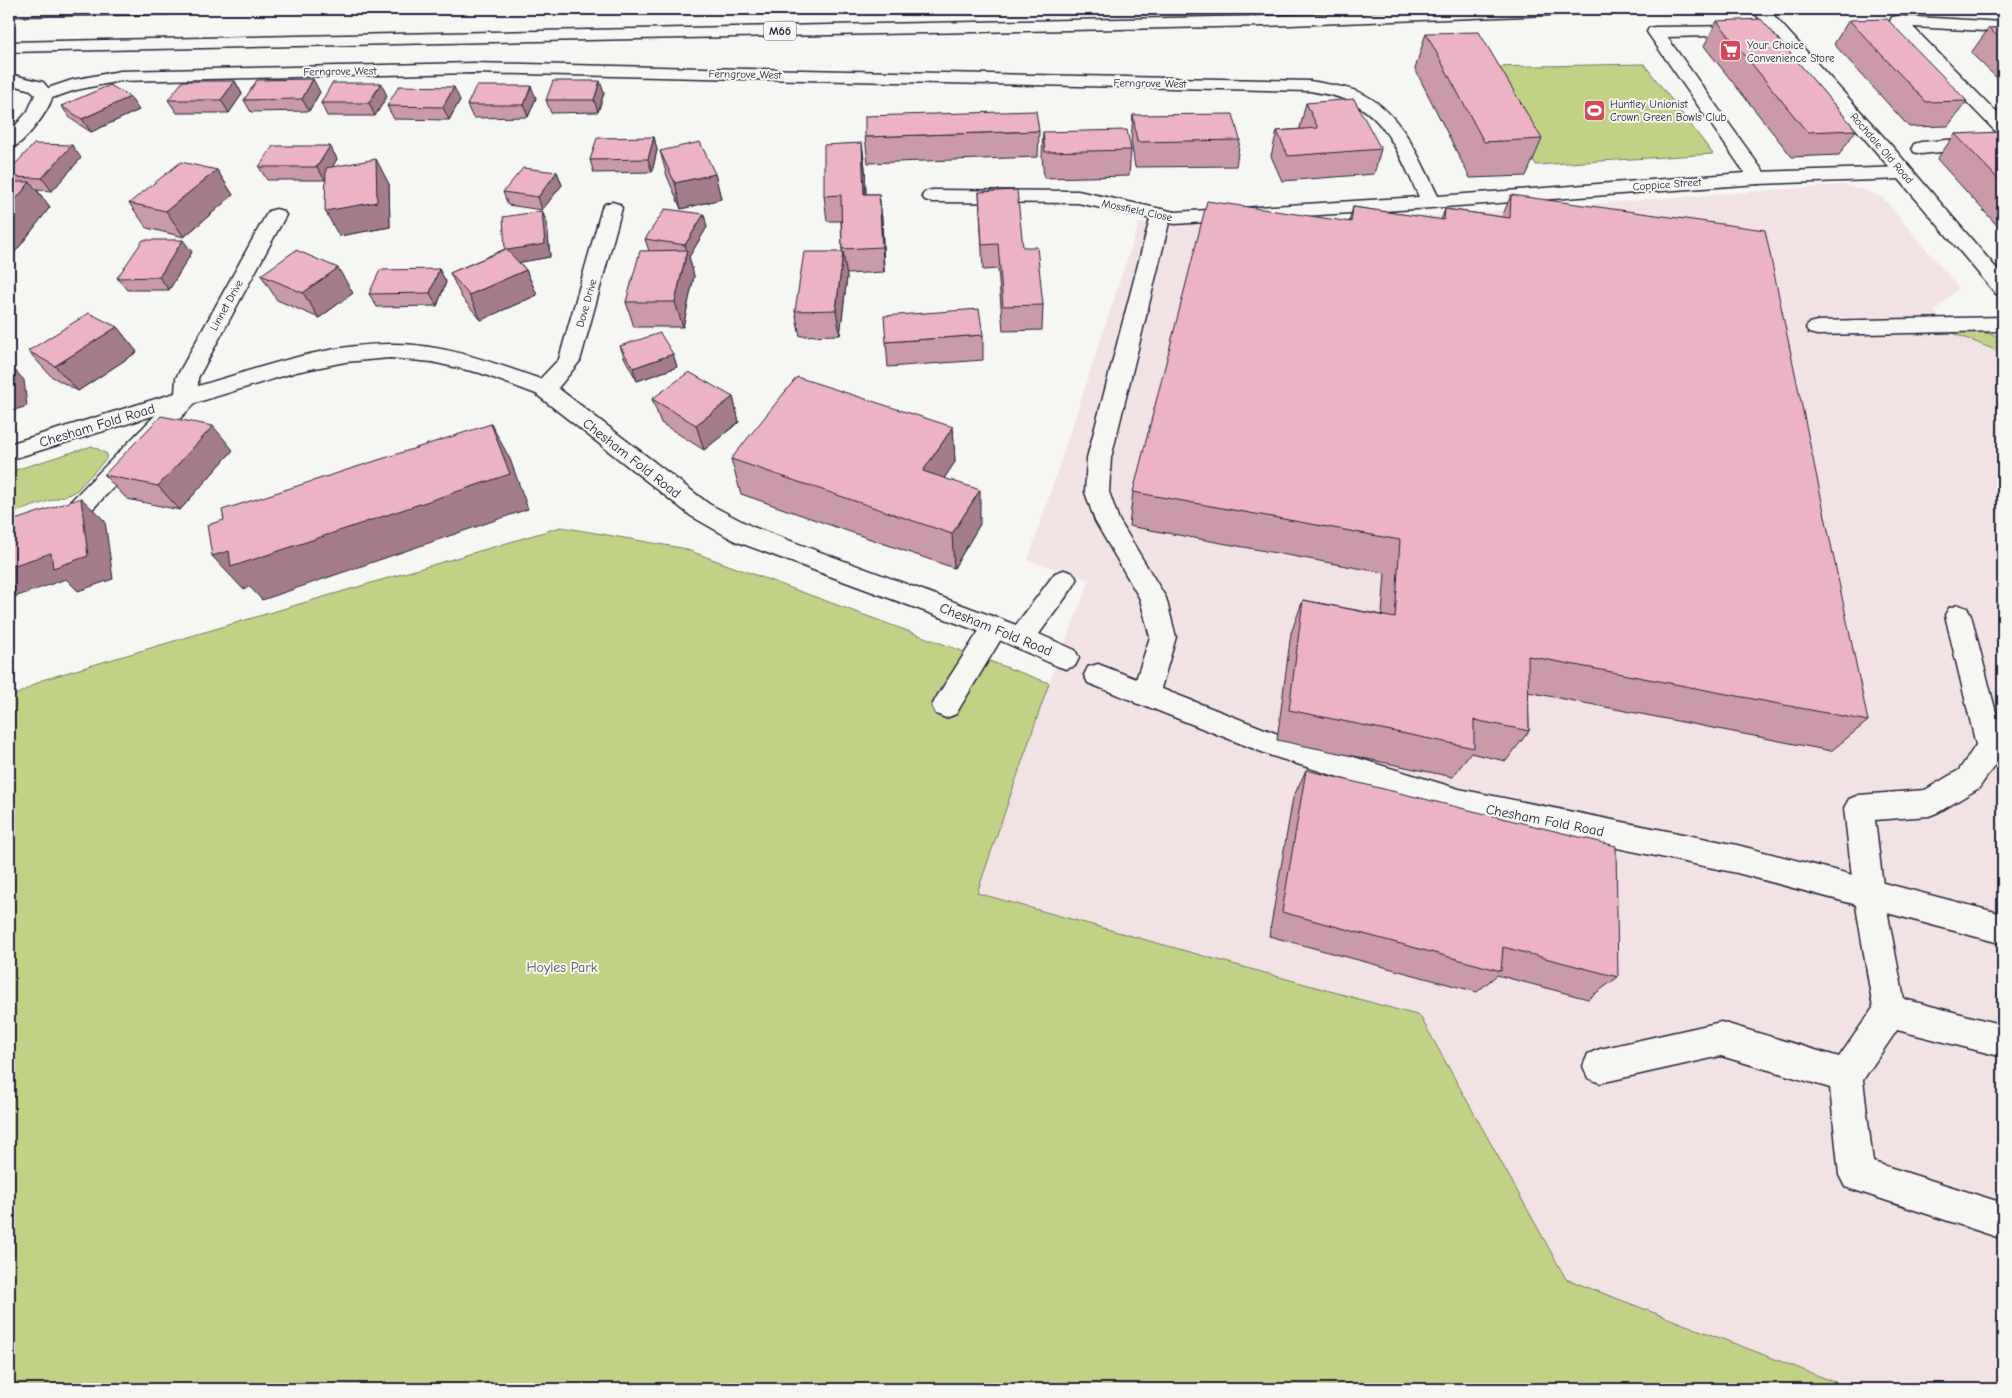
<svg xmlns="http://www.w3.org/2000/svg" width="2012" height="1398" viewBox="0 0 2012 1398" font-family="'Comic Neue',sans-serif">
<rect width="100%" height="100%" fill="#f6f6f2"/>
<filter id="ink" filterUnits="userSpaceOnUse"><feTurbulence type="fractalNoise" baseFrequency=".02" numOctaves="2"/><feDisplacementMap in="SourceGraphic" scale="10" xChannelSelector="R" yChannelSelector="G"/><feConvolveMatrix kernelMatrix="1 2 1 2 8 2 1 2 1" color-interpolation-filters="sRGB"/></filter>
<g filter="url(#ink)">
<polygon fill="#f3e2e4" points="1843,185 1864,190 1883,198 1959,288 1935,311 1945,330 2003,353 2003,1389 1853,1389 1566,1279 1420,1017 977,893 1049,683 1090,580 1028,560 1139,223 1288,227"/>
<g fill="#c1d287" stroke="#727a61">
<polygon points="1644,64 1713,154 1536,165 1486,67"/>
<polygon points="1945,330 1982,332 2003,337 2003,353"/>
<polygon points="92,446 107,454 106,459 77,490 70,494 9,514 9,472"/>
<polygon points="561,527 682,548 1049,683 977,893 1420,1016 1566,1279 1853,1389 9,1389 9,699 42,680"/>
</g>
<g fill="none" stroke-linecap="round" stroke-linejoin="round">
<defs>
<g id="service">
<polygon points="1898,16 2003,22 2003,32 1913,27 2003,119 2003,134 1997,133 1892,25 1890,21 1892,17"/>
<polygon points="1748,26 1754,27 1756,31 1754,35 1667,37 1768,178 1765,182 1758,184 1751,182 1647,32 1649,28 1655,27"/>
<polygon points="1984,137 1991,139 1993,143 1991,147 1921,154 1914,152 1912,148 1914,144 1921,142"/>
<polygon points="1161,209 1168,211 1171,215 1111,458 1109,492 1119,520 1166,598 1176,637 1159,695 1155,703 1145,706 1135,703 1131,695 1150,637 1140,599 1095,521 1085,492 1087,458 1151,215 1154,211"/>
<polygon points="2003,317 2003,331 1817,335 1809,333 1806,328 1809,323 1817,321"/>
<polygon points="186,390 194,392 197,398 194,404 82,520 9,544 9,526 64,508 178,392"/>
<polygon points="1958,605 1967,608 1971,615 2003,740 2003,751 2001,756 1979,788 1939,812 1929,816 1875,820 1884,894 1904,999 2003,1025 2003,1057 1897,1030 1863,1080 1873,1162 2003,1203 2003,1239 1845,1187 1839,1175 1830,1088 1721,1056 1600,1083 1588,1078 1583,1066 1588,1054 1600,1049 1721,1022 1839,1057 1873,1008 1854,894 1844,808 1849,799 1859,795 1925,790 1959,770 1976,745 1945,615 1949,608"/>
<polygon points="995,616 1004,620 1008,627 1004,634 956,714 946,718 936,714 932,706 936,698 986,620"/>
</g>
<g id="minor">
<path d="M473,63L1310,81C1326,84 1344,86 1359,92C1401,111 1419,157 1438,196L1758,172L1903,167L1910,169L1912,173L1910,177L1903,179L1758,184L1431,208L1175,224L1078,203L932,202L925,200L922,196L925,192L932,190L1078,191L1175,212L1419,197C1402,160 1386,114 1344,99C1333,95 1321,93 1310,91L473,73L120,81L76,90L52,98C48,112 23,146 9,149V133L28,111L35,95L31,90L9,84V74L43,82L48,88L72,80L120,71Z"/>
<path d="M612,202L619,204L622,208L580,361L558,388L709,504L753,527L1016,625L1055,573L1064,570L1073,573L1077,580L1073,587L1039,634L1075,650L1079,658L1075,666L1066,669L1057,666L986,634L735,541L691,516L536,394L480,373L432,362L390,358L345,362L296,372L9,460V444L175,393L176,378L266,215L269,211L276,209L283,211L286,215L198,378V386C260,368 324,344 390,344C441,343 492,362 540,379L559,359L602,208L605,204Z"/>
<polygon points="1098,664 1275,733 1459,789 1737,845 2003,914 2003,944 1737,873 1459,815 1272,756 1088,683 1084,675 1088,667"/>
</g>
<polygon id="secondary" points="1751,9 1768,9 1891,145 2003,276 2003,296 1996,294 1877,153"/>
<g id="motorway">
<polygon points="9,9 177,9 175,12 169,14 9,16"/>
<polygon points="1453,9 1582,9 1580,12 1574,14 1264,26 9,52 9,42 1264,16"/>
</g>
</defs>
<use href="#service" stroke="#22223b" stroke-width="3"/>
<use href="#minor" stroke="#22223b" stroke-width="3"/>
<use href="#secondary" stroke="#22223b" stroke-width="3"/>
<use href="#motorway" stroke="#22223b" stroke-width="3"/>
<use href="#service" fill="#f6f6f2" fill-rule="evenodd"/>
<use href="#minor" fill="#f6f6f2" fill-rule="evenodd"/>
<use href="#secondary" fill="#f6f6f2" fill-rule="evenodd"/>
<use href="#motorway" fill="#f6f6f2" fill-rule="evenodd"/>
</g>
<g fill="#cb9aa9" stroke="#22223b">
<polygon points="1849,20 1967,101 1948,126 1909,127 1834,44"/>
<polygon points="1717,21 1856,130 1839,155 1792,157 1704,46"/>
<polygon points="1989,28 2003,28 2003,84 1971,53"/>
<polygon points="1426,33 1542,139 1526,176 1470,178 1415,69"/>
<polygon points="235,81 242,94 229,113 177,113 168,100"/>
<polygon points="320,92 309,111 251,112 244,100"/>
<polygon points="604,93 598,112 551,113 546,100"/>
<polygon points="387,96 375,116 327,116 321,103"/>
<polygon points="536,98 528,117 473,118 467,105"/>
<polygon points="460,100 449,120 394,119 387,106"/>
<polygon points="1306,103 1381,149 1374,174 1282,181 1271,156 1277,131 1301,129 1300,128"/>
<polygon points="61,106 139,110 91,132 71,119"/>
<polygon points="1133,115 1240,140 1236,166 1135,167 1131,141"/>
<polygon points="1039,131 1038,157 868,163 865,137"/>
<polygon points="1043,132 1131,150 1129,176 1044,178 1042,157"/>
<polygon points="1955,134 2003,134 2003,232 1937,159"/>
<polygon points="654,137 657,150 652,172 594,173 590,160"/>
<polygon points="862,143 865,168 866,194 879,194 882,219 884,272 846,274 847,277 840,335 800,336 795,311 842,252 841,221 827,221 824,196"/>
<polygon points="330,146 337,159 332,167 389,184 390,227 339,236 326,178 325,180 267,180 259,167"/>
<polygon points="660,151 715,174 721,199 681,209 667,176"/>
<polygon points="81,158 52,191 37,190 50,207 9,260 9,171"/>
<polygon points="217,170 233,195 184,237 147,228 129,203"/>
<polygon points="557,172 562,185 542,210 508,205 503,192"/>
<polygon points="979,192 1023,247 1043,305 1042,330 1003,331 998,269 983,270"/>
<polygon points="1511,195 1868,721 1831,751 1528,692 1529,731 1506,761 1470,753 1453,777 1277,740 1291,633 1303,600 1382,615 1385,573 1129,526 1133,492 1349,222 1353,207 1441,220 1445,209 1502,217"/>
<polygon points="542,211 547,223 550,257 519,262 526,270 537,295 481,320 462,298 450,273 505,249"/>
<polygon points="707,227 689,257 694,276 683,327 634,327 626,302 649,251 645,239"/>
<polygon points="192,252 169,290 127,290 117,278"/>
<polygon points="439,269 446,282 437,306 377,307 369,294"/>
<polygon points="261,275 353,293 319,318 277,300"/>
<polygon points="117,327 137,352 78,391 51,376 28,351"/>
<polygon points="983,335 983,360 888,367 886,342"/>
<polygon points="620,346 673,354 677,367 637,381 625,359"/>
<polygon points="733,397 739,422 704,450 661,423 652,399"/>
<polygon points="953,427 955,462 944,478 980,524 954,568 741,494 731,459"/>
<polygon points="233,450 180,510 127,499 104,475"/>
<polygon points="1306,770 1618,977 1588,999 1497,975 1477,992 1269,936 1293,798"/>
</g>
<g fill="#a57d8a" stroke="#22223b">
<polygon points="313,79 320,92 309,111 302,99"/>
<polygon points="235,81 242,94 229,113 221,100"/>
<polygon points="600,81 604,93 598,112 594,100"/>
<polygon points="381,83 387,96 375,116 369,103"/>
<polygon points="531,86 536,98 528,117 524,105"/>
<polygon points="454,87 460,100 449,120 443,107"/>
<polygon points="130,97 139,110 91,132 82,119"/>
<polygon points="654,137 657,150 652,172 648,159"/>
<polygon points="862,143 865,168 867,220 864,194"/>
<polygon points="72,145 81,158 52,191 42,178"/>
<polygon points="330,146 337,159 325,180 317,167"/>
<polygon points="376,159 389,184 390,227 339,236 325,211"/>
<polygon points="217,170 233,195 184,237 166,211"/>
<polygon points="557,172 562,185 542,210 538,197"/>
<polygon points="715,174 721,199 681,209 675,183"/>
<polygon points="30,182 50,207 9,260 9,208"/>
<polygon points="879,194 882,219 884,272 882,247"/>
<polygon points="542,211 547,223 550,257 511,264 505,251"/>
<polygon points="704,214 707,227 689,257 694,276 683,327 675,302 687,251 685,245"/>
<polygon points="183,240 192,252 169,290 159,277"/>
<polygon points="843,252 847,277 840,335 836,310"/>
<polygon points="338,268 353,293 319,318 303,293"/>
<polygon points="439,269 446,282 437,306 430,293"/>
<polygon points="526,270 537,295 481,320 469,295"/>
<polygon points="117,327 137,352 78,391 55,366"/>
<polygon points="673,354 677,367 637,381 633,368"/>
<polygon points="9,364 24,380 27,406 9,412"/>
<polygon points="733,397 739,422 704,450 696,425"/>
<polygon points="491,424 510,459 528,509 262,600 250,587 243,589 212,556"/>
<polygon points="213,426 233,450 180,510 158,486"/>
<polygon points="953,427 955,462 926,506 923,471"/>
<polygon points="980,490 980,524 954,568 952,534"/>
<polygon points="81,498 105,521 113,579 78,591 66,579 9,599 9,567"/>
</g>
<g fill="#ecb3c5" stroke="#22223b">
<polygon points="1761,19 1856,130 1807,132 1717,21"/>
<polygon points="1887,19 1967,101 1926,102 1849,20"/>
<polygon points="1989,28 2003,28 2003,42"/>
<polygon points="1479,32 1542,139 1484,142 1426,33"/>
<polygon points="313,79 302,99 244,100 257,80"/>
<polygon points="183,81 235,81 221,100 168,100"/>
<polygon points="553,81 600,81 594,100 546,100"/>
<polygon points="332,83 381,83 369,103 321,103"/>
<polygon points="110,85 130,97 82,119 61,106"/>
<polygon points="399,86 454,87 443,107 387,106"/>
<polygon points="476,86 531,86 524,105 467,105"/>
<polygon points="1354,99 1381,149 1288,156 1277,131 1318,128 1306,103"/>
<polygon points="1036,111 1039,131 865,137 865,116"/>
<polygon points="1233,114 1240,140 1137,142 1133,115"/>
<polygon points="1127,130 1131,150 1045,152 1043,132"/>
<polygon points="2001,132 2003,134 2003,184 1955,134"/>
<polygon points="654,137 648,159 590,160 597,138"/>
<polygon points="700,142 715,174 675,183 660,151"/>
<polygon points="862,143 864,194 879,194 882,247 842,249 841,195 824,196 824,145"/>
<polygon points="34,144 72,145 42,178 9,177 9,171"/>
<polygon points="273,146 330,146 317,167 259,167"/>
<polygon points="376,159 377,202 325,211 326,168"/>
<polygon points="181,162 217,170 166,211 129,203"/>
<polygon points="523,168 557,172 538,197 503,192"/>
<polygon points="9,182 30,182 9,208"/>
<polygon points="1017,190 1023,247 1037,247 1043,305 1003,306 998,244 982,245 979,192"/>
<polygon points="1511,195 1765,230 1868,721 1528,656 1529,731 1474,720 1474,748 1289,710 1303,600 1395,618 1400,540 1133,492 1207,201 1351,222 1353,207 1444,220 1445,209 1510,218"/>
<polygon points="665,209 704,214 685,245 645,239"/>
<polygon points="542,211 545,244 508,250 506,249 505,249 503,217"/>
<polygon points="143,240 183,240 159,277 117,278"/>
<polygon points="506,249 526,270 469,295 450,273"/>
<polygon points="296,250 338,268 303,293 261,275"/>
<polygon points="687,250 675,302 626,302 640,251"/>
<polygon points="804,252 843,252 836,310 795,311"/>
<polygon points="439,269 430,293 369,294 380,270"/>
<polygon points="979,309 983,335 886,342 884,316"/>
<polygon points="89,313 117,327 55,366 28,351"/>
<polygon points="660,333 673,354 633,368 620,346"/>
<polygon points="689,372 733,397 696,425 652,399"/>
<polygon points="797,377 953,427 923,471 980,490 952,534 731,459"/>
<polygon points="161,416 213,426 158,486 104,475"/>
<polygon points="491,424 510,474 231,567 229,551 212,556 207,525 224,520 222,510"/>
<polygon points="81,498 88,556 53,568 51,553 9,567 9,522"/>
<polygon points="1306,770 1616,846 1618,977 1503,947 1501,971 1282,912"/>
</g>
</g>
<defs>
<symbol id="supermarket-square" viewBox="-11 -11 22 22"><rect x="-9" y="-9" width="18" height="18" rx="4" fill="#d1495b" stroke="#f6f6f2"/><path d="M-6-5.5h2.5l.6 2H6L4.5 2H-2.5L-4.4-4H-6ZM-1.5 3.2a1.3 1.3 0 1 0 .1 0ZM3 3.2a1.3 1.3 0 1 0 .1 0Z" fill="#fff"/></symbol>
<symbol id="stadium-square" viewBox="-11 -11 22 22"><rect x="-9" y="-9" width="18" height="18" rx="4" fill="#d1495b" stroke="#f6f6f2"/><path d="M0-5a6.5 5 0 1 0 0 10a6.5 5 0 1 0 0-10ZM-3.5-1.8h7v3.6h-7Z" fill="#fff"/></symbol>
</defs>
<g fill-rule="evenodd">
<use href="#supermarket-square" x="1718" y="38" width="25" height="25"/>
<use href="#stadium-square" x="1582" y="98" width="25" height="25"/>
</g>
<g text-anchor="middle" stroke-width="4" stroke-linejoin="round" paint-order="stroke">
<g font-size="11" fill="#22223b" stroke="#f6f6f2" text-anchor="start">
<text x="1747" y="49">Your Choice<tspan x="1747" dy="13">Convenience Store</tspan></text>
<text x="1610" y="108">Huntley Unionist<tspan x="1610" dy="13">Crown Green Bowls Club</tspan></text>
</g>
<g font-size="11" fill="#22223b" stroke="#f6f6f2">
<text transform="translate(340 71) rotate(-1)" y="4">Ferngrove West</text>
<text transform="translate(745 74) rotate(1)" y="4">Ferngrove West</text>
<text transform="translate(1150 83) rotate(1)" y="4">Ferngrove West</text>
<text transform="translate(1882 148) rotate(49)" y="4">Rochdale Old Road</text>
<text transform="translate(1667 184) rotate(-4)" y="4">Coppice Street</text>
<text transform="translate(1137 210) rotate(12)" y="4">Mossfield Close</text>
<text transform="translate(586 303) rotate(-74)" y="4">Dove Drive</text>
<text transform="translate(226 305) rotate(-61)" y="4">Linnet Drive</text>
</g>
<rect fill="#f6f6f2" stroke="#626272" stroke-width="1" x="764" y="21.5" width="32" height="19" rx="4"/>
<g font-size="12" font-weight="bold" fill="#22223b">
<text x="780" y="35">M66</text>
</g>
<g font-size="14" fill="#22223b" stroke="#f6f6f2">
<text transform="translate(97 425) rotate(-17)" y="5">Chesham Fold Road</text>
<text transform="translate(632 458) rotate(38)" y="5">Chesham Fold Road</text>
<text transform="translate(996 629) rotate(22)" y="5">Chesham Fold Road</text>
<text transform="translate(1545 820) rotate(11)" y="5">Chesham Fold Road</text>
</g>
<g font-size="14" fill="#525752" stroke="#f6f6f2">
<text x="562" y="972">Hoyles Park</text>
</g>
</g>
<rect width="2012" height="1398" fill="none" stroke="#f6f6f2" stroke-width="30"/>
<rect x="15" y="15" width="1982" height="1368" fill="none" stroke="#22223b" stroke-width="2" filter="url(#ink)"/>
</svg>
